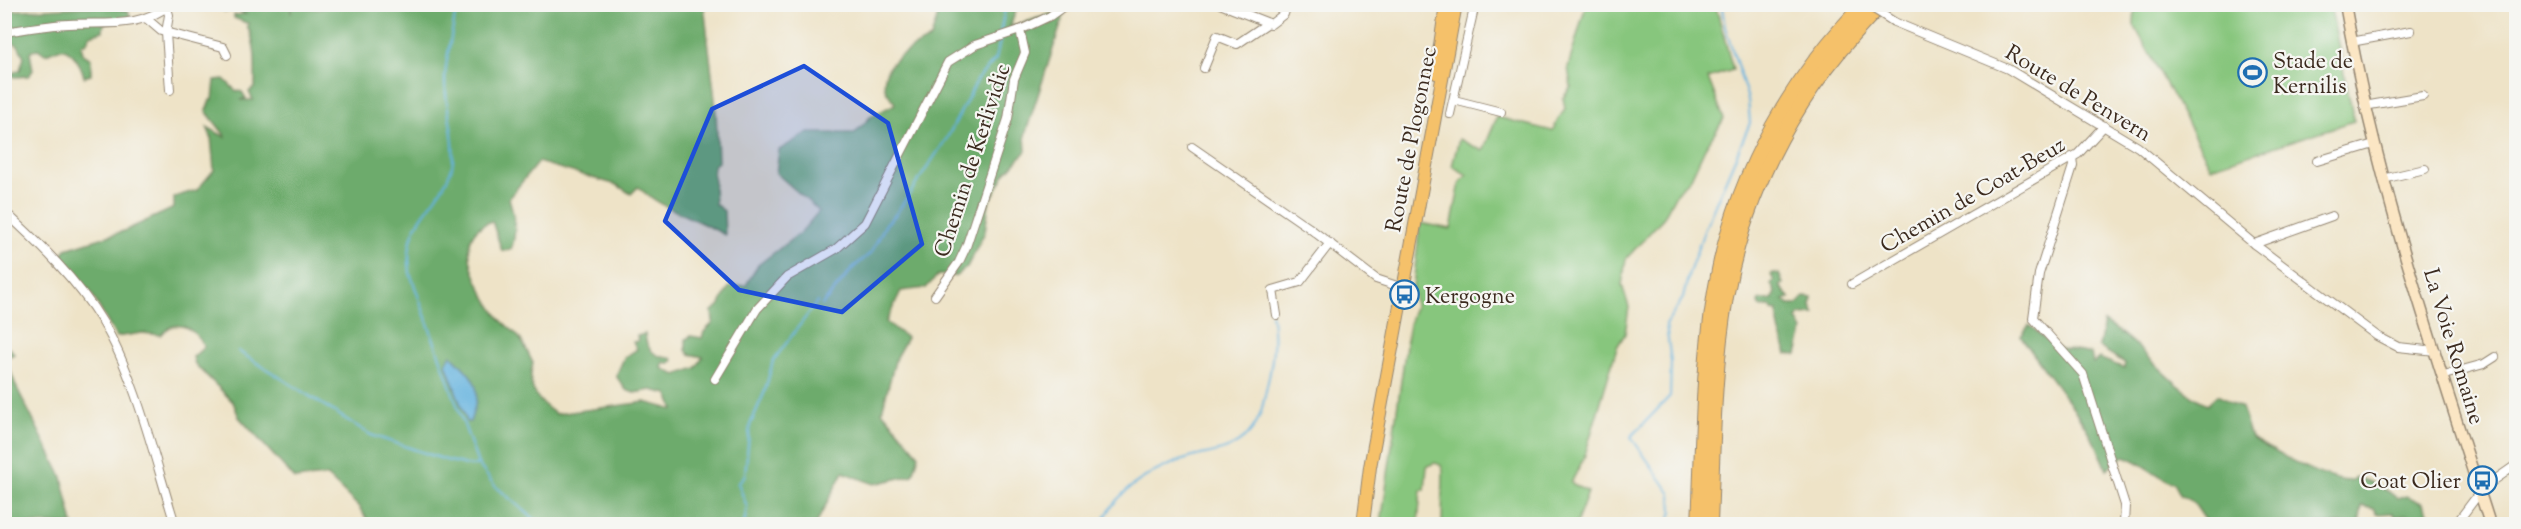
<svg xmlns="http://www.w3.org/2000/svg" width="2521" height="529" viewBox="0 0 2521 529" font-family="'Sorts Mill Goudy',serif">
<rect width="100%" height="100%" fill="#f6f6f2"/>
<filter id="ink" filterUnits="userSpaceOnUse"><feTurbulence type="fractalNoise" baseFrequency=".0167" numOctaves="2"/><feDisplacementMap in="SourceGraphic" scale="12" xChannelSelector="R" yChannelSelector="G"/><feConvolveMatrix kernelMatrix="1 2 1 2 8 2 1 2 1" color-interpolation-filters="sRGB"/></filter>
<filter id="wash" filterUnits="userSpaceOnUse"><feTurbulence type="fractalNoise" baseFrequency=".008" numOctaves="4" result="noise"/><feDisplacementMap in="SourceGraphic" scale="24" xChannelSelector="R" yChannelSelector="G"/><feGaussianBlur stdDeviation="1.35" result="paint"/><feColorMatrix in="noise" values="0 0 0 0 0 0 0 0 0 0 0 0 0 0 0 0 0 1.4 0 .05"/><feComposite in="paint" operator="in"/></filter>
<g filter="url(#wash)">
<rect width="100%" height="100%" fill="#eee3c7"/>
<g fill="#87c67d" stroke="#61784e" stroke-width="1.5">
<path d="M1687,4L1696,8L1716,7L1733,70L1708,78L1724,119L1705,148L1691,178L1677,192L1664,217L1626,259L1622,285L1629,307L1625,334L1617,347L1584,458L1571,483L1588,492L1576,524C1560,524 1521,520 1509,524H1442L1443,471L1441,465L1435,463L1427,466L1425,490H1421L1418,524H1381L1409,324L1415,307L1413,287L1420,223L1451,229L1460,182L1467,175L1452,166L1459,139L1483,151L1497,117L1552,131L1565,108L1563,98L1571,87L1568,67L1586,5Z"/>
<polygon points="2135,5 2330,5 2354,121 2211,167 2134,25"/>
</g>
<g fill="#6dab6c" stroke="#546a45" stroke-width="1.5">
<path d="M260,4L290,5L291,11L293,6L320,9L333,4L704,5L716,108L718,162L713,166L715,204L724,211L725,235C696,218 661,209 638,187L631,194L617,185L538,162L509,198C514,214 518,233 511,249L502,251L492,221C445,236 483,295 500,319C505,325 512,329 517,335C524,342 528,354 533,363C526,386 536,401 556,414L645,402L674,410L668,394L651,390L634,393L626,390L616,376L624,358L637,349L633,342L638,341L637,336L645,334C646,350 656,358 672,358L673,361L668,364L664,362L662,368L676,375L696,368L703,357L689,354L686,350V339L691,336L702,338L704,332L713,323L712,311L719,306L729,287L746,285L758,265L801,232L819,211L776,173L779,150L807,133H855L870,117L895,104C893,99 886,93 885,88C879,61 913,48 931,38L941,5H1018L1010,27L1066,9L1025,135L1026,151L1005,174L989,203L985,232L967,267L956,276L938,275L926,288L901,291L886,322L907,338L896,357L882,411L919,455L913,475L874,484L843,472L816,524H370L359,507L327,476L295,479L239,417L233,402L195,364L193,357L204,347C195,329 177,316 161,335L142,333L116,337L90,291L59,259L66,249L124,231L174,208V197L197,190L214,170L211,137L207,127L227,138L206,111L210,100H213L215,80L224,79L235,90L242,92L246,98L240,100H253L249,92L255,87C255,68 257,43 247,26L249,24L234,18V15L246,14L236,9L225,12L219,5Z"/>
<path d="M103,6L128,11L131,18L104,23L103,31L90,35L86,44H81L83,54L91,59V75L84,77C82,67 72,47 59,49C54,50 50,53 45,54L38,49L33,50L30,53L33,70L29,76L14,77L10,74L20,70L24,57L18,45L13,43L5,49V11Z"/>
<path d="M1773,273L1779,274L1783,284L1780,286L1790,298L1784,300L1789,305H1796L1804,297L1812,298L1811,306L1815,314L1800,315L1797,319L1803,330L1797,355L1787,354C1783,335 1777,336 1778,311L1772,310L1771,307H1760L1758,303L1759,300H1772L1775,292L1771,284L1774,281L1771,275Z"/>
<path d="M2104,322C2143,344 2168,385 2207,404L2217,395L2242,408L2251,438C2276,452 2323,481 2351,481L2355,477C2369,481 2387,489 2398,499L2407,496L2422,503L2433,520L2417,524L2407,515L2395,517L2394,513L2377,514L2374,509L2362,506L2359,524H2208L2193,502L2181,496L2174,483C2156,476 2143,462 2124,456L2107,469C2086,417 2051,382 2021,336L2029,325C2040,334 2052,348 2066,350C2076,351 2081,351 2091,354L2093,363L2099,358L2124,368L2125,363L2099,347Z"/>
<polygon points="10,348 14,354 6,358 16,386 62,477 73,524 5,524 4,349"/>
</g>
<path fill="#65b3df" stroke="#506e7e" stroke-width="1.5" d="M451,355C477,381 483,385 470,422H467L446,364Z"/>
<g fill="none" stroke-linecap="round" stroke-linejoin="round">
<g stroke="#65b3df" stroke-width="2">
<path d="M452,4L455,15C452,36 446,57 445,78C444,105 459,145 451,170C435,213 403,217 410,273L478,464L495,486L540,524"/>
<polyline points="455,15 463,4"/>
<polyline points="1000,34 1006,4"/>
<polyline points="822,305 854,267 871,253 886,224 896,214 947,138 979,77 996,59 1000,40"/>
<polyline points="238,351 371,435 446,460 471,466 478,464"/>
<polyline points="744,524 747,507 738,483 745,475 750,425 765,391 773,361 817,302"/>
<path d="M1102,524C1117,487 1159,466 1196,456C1211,453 1230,450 1243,439C1260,425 1263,406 1267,386C1273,362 1276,337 1271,313"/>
<polyline points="1668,524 1672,511 1671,494 1631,437 1670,396 1671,362 1666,325 1683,298 1689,273 1704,231 1750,123 1748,99 1725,27 1722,8"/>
</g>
</g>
</g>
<g filter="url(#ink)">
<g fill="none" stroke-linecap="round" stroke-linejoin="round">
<defs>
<g id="street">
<polyline points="1220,4 1271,24 1284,14 1287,4"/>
<polyline points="167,8 169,15 166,33 170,90"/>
<polyline points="147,19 161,31 223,47 227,55"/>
<polyline points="1894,22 2008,69 2138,147 2254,244 2377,336 2398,347 2436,351"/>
<path d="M4,32C26,29 47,25 69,24C107,22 139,29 171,4"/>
<polyline points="2351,42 2411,31"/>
<polyline points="1204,68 1217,36 1237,44 1268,23"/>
<polyline points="1454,100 1501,112"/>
<polyline points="2364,106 2423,96"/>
<polyline points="1450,114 1475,4"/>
<polyline points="1192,147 1308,227 1376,279 1403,288"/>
<polyline points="2072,157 2073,166 2039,274 2033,318 2083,374 2125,505 2124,524"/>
<polyline points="2317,161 2374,144"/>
<polyline points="2383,179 2425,169"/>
<path d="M4,211C40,244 77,280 102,321C136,377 155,461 175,524"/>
<polyline points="2254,244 2332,216"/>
<polyline points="1852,284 2078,154 2104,126"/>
<polyline points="935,296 959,262 966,247 1008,119 1014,79 1025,53 1020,30"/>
<polyline points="1277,315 1273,290 1300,282 1330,243"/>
<polyline points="2444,375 2484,364 2495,357"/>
<polyline points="715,379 757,309 787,277 836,249 865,223 948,62 975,45 1020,30 1050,16 1067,4"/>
<polyline points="2456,524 2483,488 2516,465"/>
</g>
<path id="secondary" d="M2345,4C2376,182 2435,353 2490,524"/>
<g id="primary">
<polyline points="1436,73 1446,4"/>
<polyline points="1363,524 1370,467 1456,4"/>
</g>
<g id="highway">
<path d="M1699,524C1703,440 1702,353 1719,270C1739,170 1793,76 1864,4"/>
<path d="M1710,524C1713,449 1713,372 1726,297C1746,184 1801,85 1882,4"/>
</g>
</defs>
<use href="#street" stroke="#948672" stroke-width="10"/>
<use href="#secondary" stroke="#948672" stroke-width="13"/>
<use href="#primary" stroke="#948672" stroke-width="14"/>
<use href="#highway" stroke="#948672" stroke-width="16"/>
<use href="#street" stroke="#fff" stroke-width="8"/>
<use href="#secondary" stroke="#fbe6c4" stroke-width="10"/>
<use href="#primary" stroke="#f5c16b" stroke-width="12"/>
<use href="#highway" stroke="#f5c16b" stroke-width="14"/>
<defs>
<polyline id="street-bridge" points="1866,4 1894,22"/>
</defs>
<use href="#street-bridge" stroke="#948672" stroke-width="10" stroke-linecap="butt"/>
<use href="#street-bridge" stroke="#fff" stroke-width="8"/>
</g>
</g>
<path fill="#1d4ed8" fill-opacity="0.2" stroke="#1d4ed8" stroke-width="4.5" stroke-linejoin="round" d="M804,66L888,123L922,244L842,312L739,290L665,221L712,109Z"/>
<defs>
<symbol id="stadium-ring" viewBox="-11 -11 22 22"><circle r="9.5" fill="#f6f6f2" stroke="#1f6fb2" stroke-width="1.5"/><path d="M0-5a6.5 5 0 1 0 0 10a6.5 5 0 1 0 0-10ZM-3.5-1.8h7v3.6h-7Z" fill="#1f6fb2"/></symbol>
<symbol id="bus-ring" viewBox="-11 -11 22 22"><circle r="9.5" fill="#f6f6f2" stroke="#1f6fb2" stroke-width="1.5"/><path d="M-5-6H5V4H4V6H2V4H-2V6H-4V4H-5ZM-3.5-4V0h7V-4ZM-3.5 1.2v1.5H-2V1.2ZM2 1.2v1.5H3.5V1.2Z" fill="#1f6fb2"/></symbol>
</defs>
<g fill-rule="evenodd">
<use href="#stadium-ring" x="2236" y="56" width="33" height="33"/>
<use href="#bus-ring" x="1388" y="278" width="33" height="33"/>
<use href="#bus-ring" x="2466" y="464" width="33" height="33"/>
</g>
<g text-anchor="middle" stroke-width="4.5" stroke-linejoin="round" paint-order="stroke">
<g font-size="22" fill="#3b2a1e" stroke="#f6f6f2" text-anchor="start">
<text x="2273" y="68">Stade de<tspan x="2273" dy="25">Kernilis</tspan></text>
<text x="1425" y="303">Kergogne</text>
<text x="2461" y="488" text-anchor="end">Coat Olier</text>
</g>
<g font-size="22" fill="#3b2a1e" stroke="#f6f6f2">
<text transform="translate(2079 92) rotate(31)" y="8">Route de Penvern</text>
<text transform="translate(1410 139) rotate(-79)" y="8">Route de Plogonnec</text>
<text transform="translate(971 160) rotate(-72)" y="8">Chemin de Kerlividic</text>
<text transform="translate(1972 194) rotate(-30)" y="8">Chemin de Coat-Beuz</text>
<text transform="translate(2455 346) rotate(73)" y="8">La Voie Romaine</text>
</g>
</g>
<rect width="2521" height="529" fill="none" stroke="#f6f6f2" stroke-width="24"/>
</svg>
